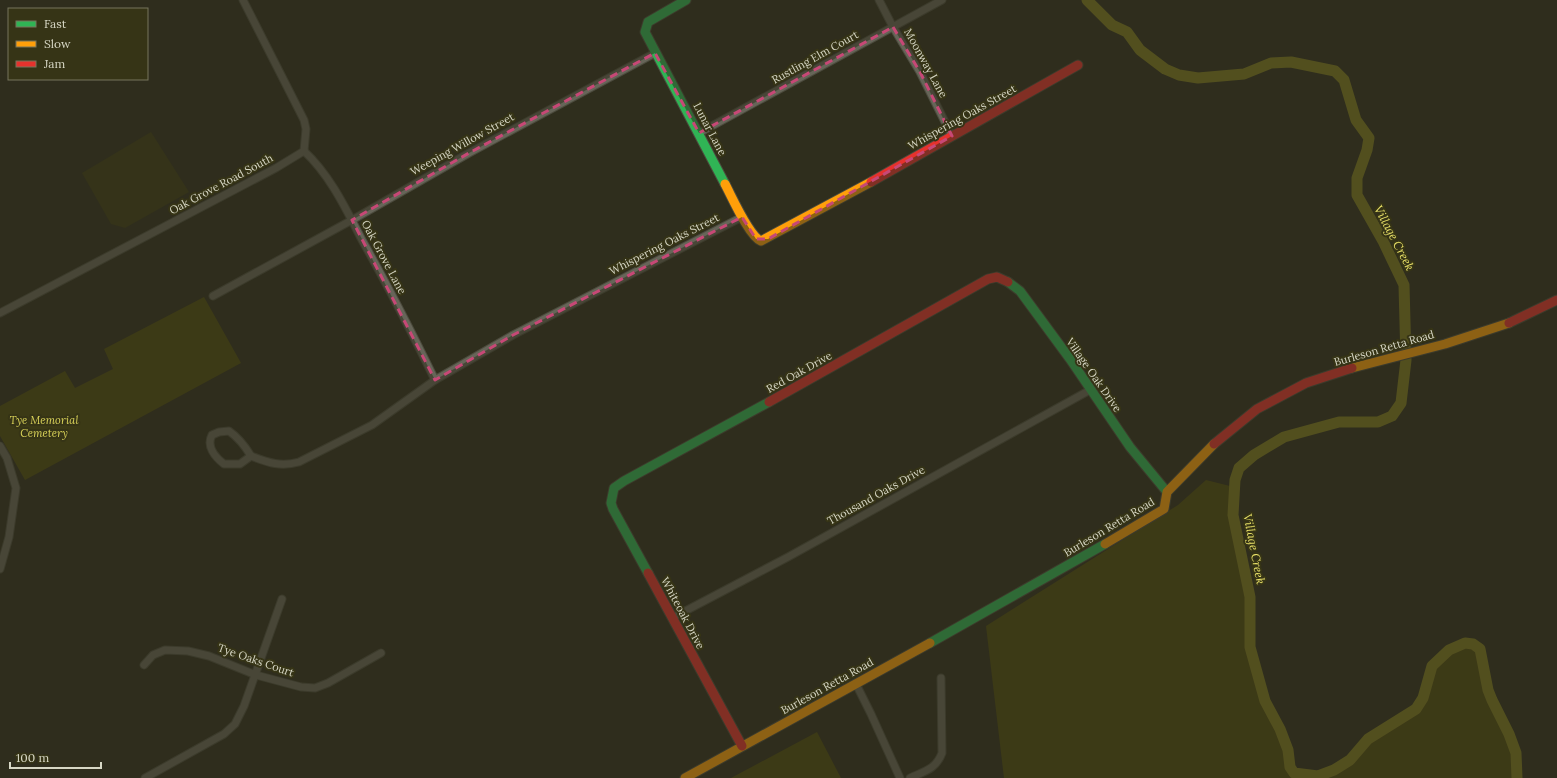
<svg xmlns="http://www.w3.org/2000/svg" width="1557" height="778" viewBox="0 0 1557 778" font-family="Lora,serif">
<rect width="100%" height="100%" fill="#2f2e1d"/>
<polygon fill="#3c3a16" points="151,132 189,192 125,228 111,224 82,173"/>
<g fill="#4d490f">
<polygon points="204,297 241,363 25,480 0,436 0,406 65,371 75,388 113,369 104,349"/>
<polygon points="1206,480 1234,487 1233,515 1250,597 1250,647 1265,701 1280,729 1288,750 1290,767 1294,773 1318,776 1334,770 1350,760 1368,739 1416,709 1423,697 1432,666 1449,650 1465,643 1473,644 1480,649 1488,690 1492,700 1509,734 1516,753 1517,778 1004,778 986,626 1178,505"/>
<polygon points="817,732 841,778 731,778"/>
</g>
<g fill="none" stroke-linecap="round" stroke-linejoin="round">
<polyline stroke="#7d7821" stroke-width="11" points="1087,0 1112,25 1127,32 1140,50 1165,69 1179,75 1198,78 1244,74 1271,63 1291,62 1335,71 1344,80 1356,120 1369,138 1367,150 1357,178 1357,195 1383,241 1404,285 1406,360 1401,403 1392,416 1378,422 1339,422 1284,437 1254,455 1239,468 1235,480 1233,515 1250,597 1250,647 1265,701 1280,729 1288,750 1290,767 1294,773 1318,776 1334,770 1350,760 1368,739 1416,709 1423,698 1432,666 1449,650 1465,643 1473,644 1480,649 1488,690 1492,700 1509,734 1516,753 1517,778"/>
<defs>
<g id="street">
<polyline points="879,0 893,27 920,72 952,136"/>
<polyline points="699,133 942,0"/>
<path d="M304,151C330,175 346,209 362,240C388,286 412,333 435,380"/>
<polyline points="213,296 352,220 469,153 655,53"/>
<polyline points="0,313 276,168 304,151 306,129 304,120 243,0"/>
<path d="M229,431C239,438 245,446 251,456L240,464H224C215,457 206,446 212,435L219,432Z"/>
<polyline points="0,446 7,458 16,488 9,537 0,569"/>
<path d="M251,456C269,463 281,467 299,462L372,425L435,380L513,335L742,217"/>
<polyline points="672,618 788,557 1090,390"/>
<polyline points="144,665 153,655 165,650 188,651 209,656 256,675 301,687 315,688 328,683 381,653"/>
<polyline points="856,684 871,714 900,778"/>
<polyline points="145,778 224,734 235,724 244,706 282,599"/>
<path d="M910,778C925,771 936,769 942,753L941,678"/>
</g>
<g id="fast">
<polyline points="686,0 648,22 645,32 725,184"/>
<polyline points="1008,282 1020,291 1070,359 1130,447 1167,492"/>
<polyline points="648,573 613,509 611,503 614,488 624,481 769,402"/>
<polyline points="930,643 1105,544"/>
</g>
<g id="slow">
<path d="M725,184C732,197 749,236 761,241L871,182"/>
<polyline points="1352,368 1445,344 1509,323"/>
<polyline points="1105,544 1164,509 1167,492 1214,444"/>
<polyline points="685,778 930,643"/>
</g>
<g id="jam">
<polyline points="871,182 1078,65"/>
<polyline points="1509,323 1557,300"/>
<polyline points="769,402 988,279 997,277 1008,282"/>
<polyline points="1214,444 1257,409 1306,383 1352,368"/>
<polyline points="648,573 742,746"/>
</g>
</defs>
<use href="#street" stroke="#4c4b3d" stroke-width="9"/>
<use href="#fast" stroke="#4c4b3d" stroke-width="11"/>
<use href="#slow" stroke="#4c4b3d" stroke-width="11"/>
<use href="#jam" stroke="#4c4b3d" stroke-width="11"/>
<use href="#street" stroke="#666558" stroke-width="7"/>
<use href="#fast" stroke="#30b455" stroke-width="9"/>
<use href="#slow" stroke="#ff9f0a" stroke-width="9"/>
<use href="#jam" stroke="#e5322d" stroke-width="9"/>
</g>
<path d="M0 0H1557V778H0ZM893,27L920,72L952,136L768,239H756L742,217L513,335L435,380L352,220L469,153L655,53L699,133Z" fill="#2f2e1d" fill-opacity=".55" fill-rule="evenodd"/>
<path fill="none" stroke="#c74876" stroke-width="3" stroke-dasharray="8 5" stroke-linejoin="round" d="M893,27L920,72L952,136L768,239H756L742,217L513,335L435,380L352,220L469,153L655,53L699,133Z"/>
<g text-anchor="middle" stroke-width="4" stroke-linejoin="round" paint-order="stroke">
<g font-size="11" fill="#d7d7c5" stroke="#363416">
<text transform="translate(815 57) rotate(-29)" y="4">Rustling Elm Court</text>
<text transform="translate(926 63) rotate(61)" y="4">Moonway Lane</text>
<text transform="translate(962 117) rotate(-29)" y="4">Whispering Oaks Street</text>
<text transform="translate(710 129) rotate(62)" y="4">Lunar Lane</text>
<text transform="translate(462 144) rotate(-29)" y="4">Weeping Willow Street</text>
<text transform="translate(221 184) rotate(-28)" y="4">Oak Grove Road South</text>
<text transform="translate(664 244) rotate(-27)" y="4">Whispering Oaks Street</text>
<text transform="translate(384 257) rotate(62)" y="4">Oak Grove Lane</text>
<text transform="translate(1384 348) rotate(-16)" y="4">Burleson Retta Road</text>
<text transform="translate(799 372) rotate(-29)" y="4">Red Oak Drive</text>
<text transform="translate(1094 375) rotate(55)" y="4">Village Oak Drive</text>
<text transform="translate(876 495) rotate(-29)" y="4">Thousand Oaks Drive</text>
<text transform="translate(1109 527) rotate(-31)" y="4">Burleson Retta Road</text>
<text transform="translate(683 613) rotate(62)" y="4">Whiteoak Drive</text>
<text transform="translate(256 660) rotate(19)" y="4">Tye Oaks Court</text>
<text transform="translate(827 686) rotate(-29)" y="4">Burleson Retta Road</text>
</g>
<g font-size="11" font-style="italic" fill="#d8d158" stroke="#363416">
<text x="44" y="424">Tye Memorial<tspan x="44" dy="13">Cemetery</tspan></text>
</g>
<g font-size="12" font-style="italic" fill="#e7df67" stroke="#363416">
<text transform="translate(1394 238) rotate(62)" y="4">Village Creek</text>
<text transform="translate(1254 549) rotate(79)" y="4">Village Creek</text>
</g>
</g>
<rect x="8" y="8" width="140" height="72" fill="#363416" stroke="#76755c"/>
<rect x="16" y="21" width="20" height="6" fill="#30b455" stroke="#76755c"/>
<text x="44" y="28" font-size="12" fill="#d7d7c5">Fast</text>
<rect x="16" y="41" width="20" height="6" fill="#ff9f0a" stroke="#76755c"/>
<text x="44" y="48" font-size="12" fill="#d7d7c5">Slow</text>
<rect x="16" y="61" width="20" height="6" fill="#e5322d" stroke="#76755c"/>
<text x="44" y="68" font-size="12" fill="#d7d7c5">Jam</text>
<path d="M10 762v6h91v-6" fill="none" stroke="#d7d7c5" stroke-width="2"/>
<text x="16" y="762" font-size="12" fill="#d7d7c5" stroke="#363416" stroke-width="3" paint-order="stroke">100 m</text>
</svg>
